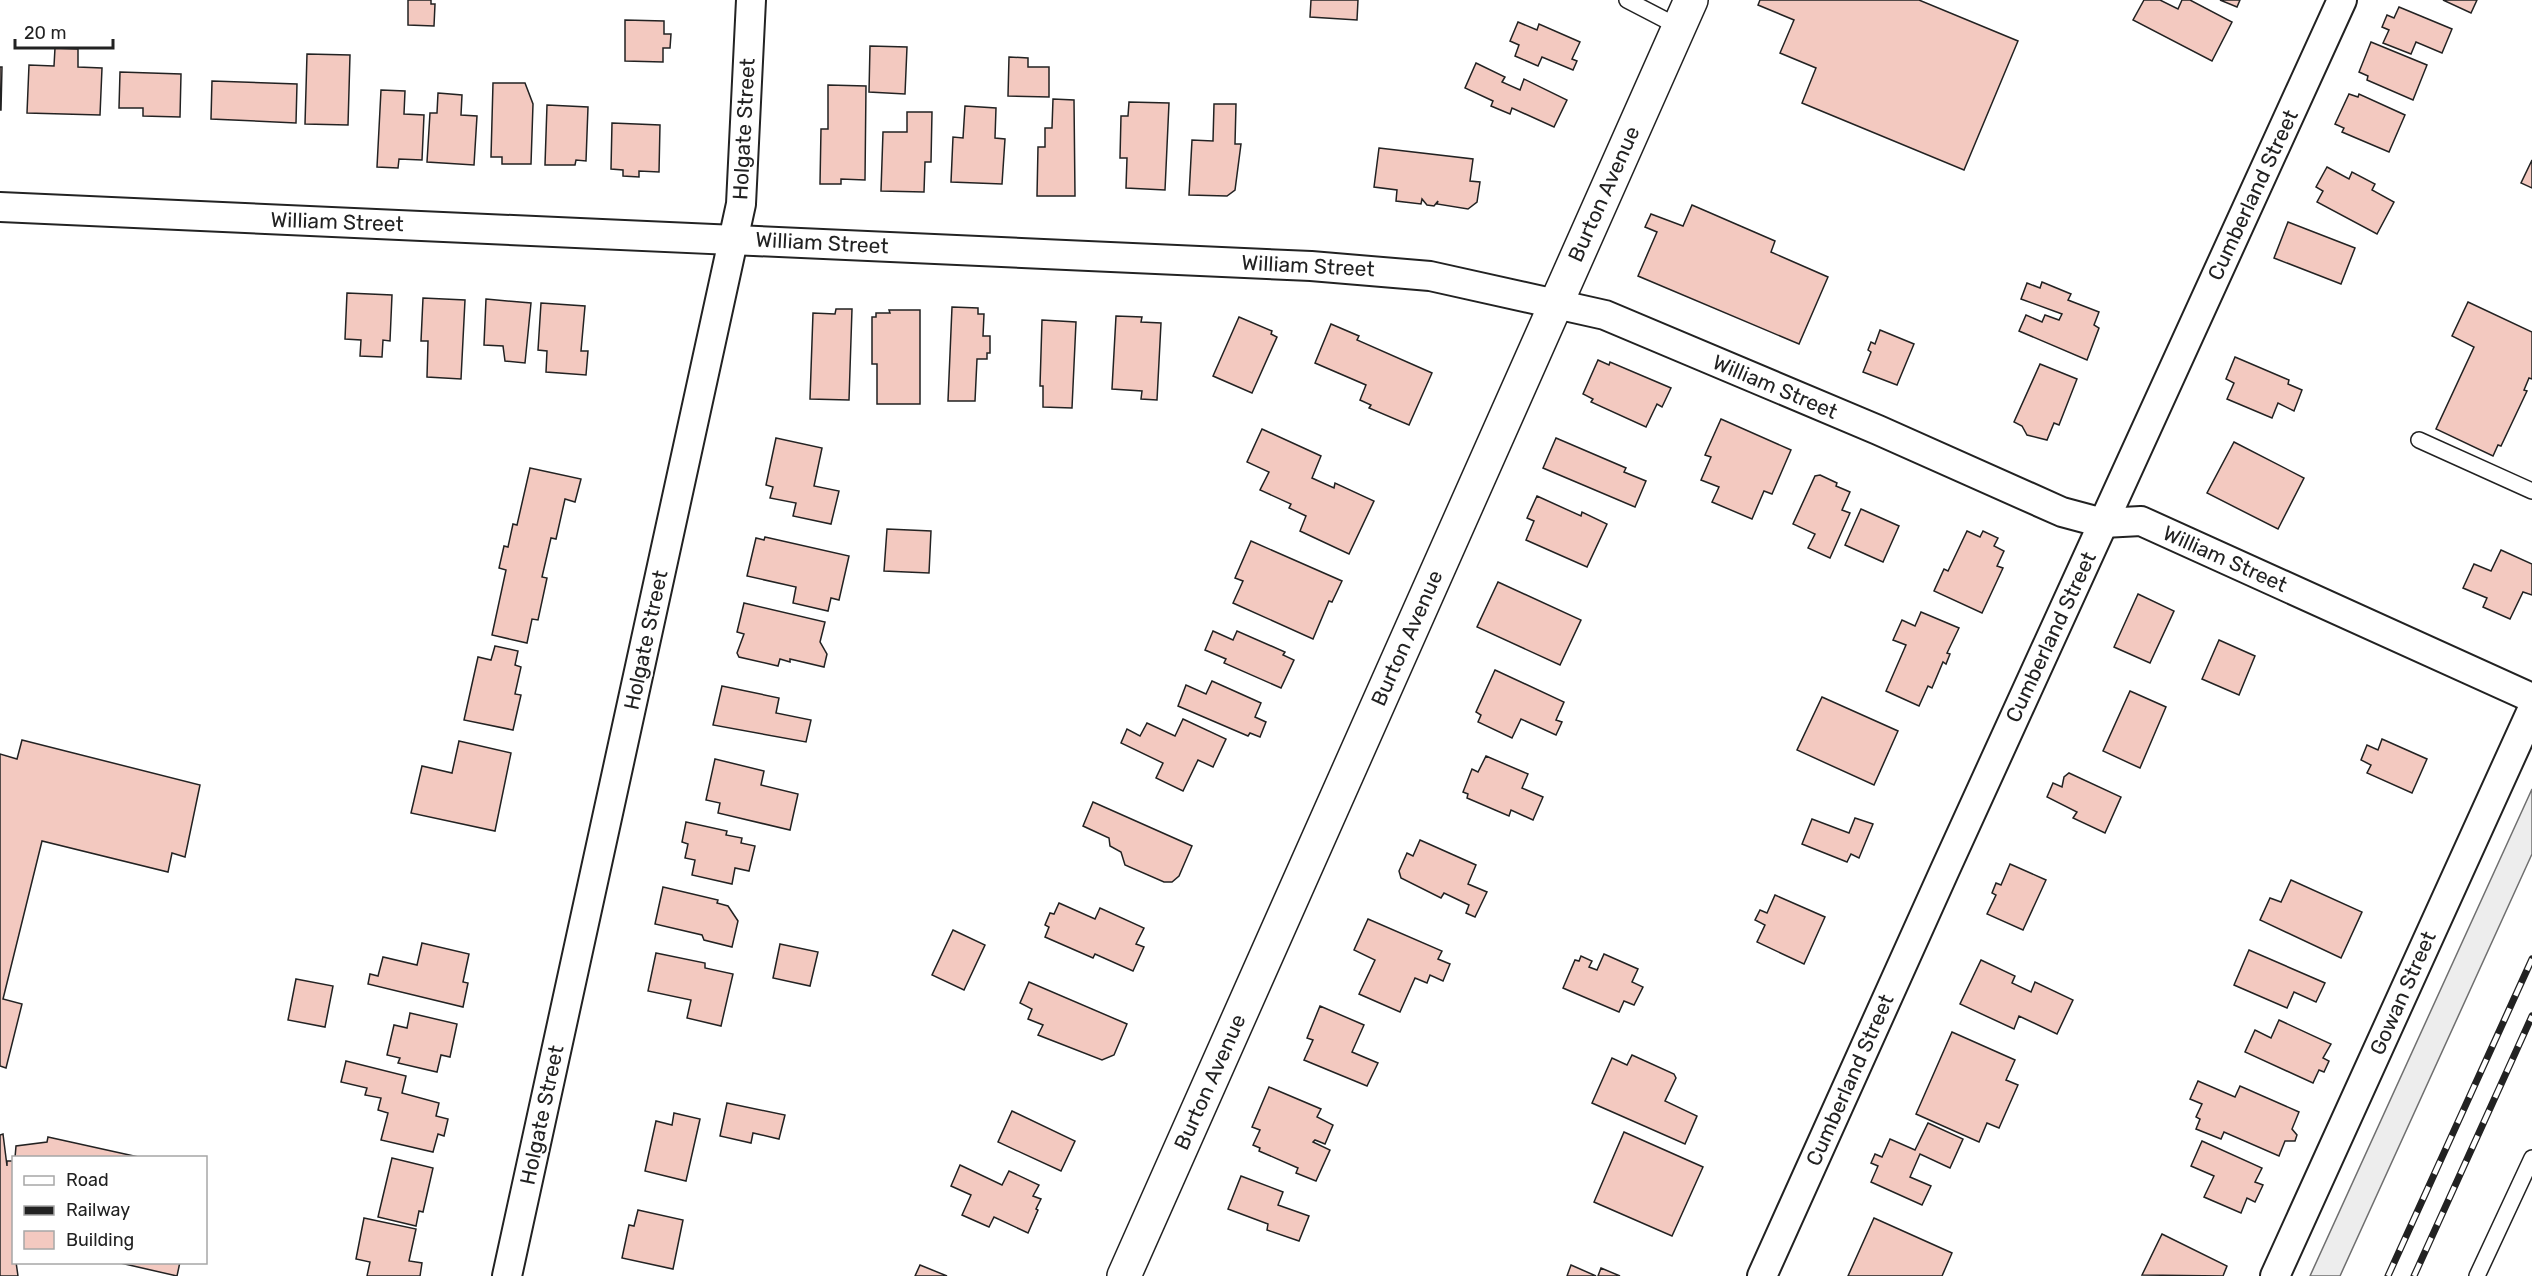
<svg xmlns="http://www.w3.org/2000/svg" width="2532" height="1276" viewBox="0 0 2532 1276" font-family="Rubik,sans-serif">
<rect width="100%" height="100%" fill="#fff"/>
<polygon fill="#ededed" stroke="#6f6f6f" stroke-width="1.5" points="2532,789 2532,854 2340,1276 2310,1276"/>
<g fill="#f3c9c0" stroke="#222" stroke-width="1.5">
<polygon points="408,0 431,0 431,4 435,4 434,26 408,25"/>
<polygon points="1311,0 1358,0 1357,20 1310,17"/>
<polygon points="1760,0 1919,0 2018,41 1964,170 1802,103 1816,68 1780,53 1794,20 1758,5"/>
<polygon points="2144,0 2160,0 2178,9 2182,0 2190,0 2232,22 2212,61 2133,20"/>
<polygon points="2220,0 2240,0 2237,7"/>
<polygon points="2443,0 2477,0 2471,13"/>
<polygon points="2399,7 2452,29 2442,53 2416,42 2411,54 2383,43 2389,30 2382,27 2387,15 2394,18"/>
<polygon points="625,20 664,21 664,34 671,34 670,48 663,48 663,62 625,61"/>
<polygon points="1518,22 1537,30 1539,24 1580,42 1572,59 1577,61 1573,70 1542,57 1538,66 1515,56 1519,45 1510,41"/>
<polygon points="2371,42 2427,65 2413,100 2367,80 2368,76 2359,72"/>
<polygon points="870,46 907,47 905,94 869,92"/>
<polygon points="55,48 78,49 78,67 102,68 100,115 27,113 29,65 54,66"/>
<polygon points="307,54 350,55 348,125 305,124"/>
<polygon points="1009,57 1028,58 1028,67 1049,67 1049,97 1008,96"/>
<polygon points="1476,63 1505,77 1502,82 1520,90 1524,79 1567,100 1554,127 1512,108 1510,114 1491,106 1493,101 1465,88"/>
<polygon points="0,67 2,67 1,110 0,110"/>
<polygon points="120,72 181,74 180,117 143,116 143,108 119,108"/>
<polygon points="212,81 297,84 296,123 211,119"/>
<polygon points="493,83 525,83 533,104 531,164 502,164 502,157 491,157"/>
<polygon points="828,85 866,86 865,180 841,179 841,184 820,184 821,129 828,129"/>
<polygon points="381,90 405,91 404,114 424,115 422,160 399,159 398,168 377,167"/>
<polygon points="438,93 462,95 461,115 477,116 474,165 427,162 430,113 437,113"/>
<polygon points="2349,94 2358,97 2359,94 2405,115 2389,152 2342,132 2344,128 2335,124"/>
<polygon points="1053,99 1074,100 1075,196 1037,196 1038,147 1045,147 1045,128 1052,128"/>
<polygon points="1129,102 1169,103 1165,190 1126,188 1127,158 1120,158 1121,116 1128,116"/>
<polygon points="1214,104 1236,104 1235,144 1241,144 1235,190 1227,196 1189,195 1192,140 1213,141"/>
<polygon points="547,105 588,107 586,161 576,160 575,165 545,165"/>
<polygon points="965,106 996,108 995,138 1005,139 1002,184 951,182 953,137 963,138"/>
<polygon points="907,112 932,112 931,162 925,162 924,192 881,191 883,132 907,132"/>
<polygon points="612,123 660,125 659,172 639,171 639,177 623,176 623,170 611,169"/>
<polygon points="1379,148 1473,159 1470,181 1480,182 1477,202 1468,209 1437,204 1438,201 1434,206 1427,205 1422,199 1421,204 1396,201 1397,190 1374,187"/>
<polygon points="2532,160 2532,188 2521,183"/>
<polygon points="2327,167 2349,179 2352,172 2375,184 2372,190 2394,202 2377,234 2317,202 2323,191 2316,187"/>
<polygon points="1692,205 1775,241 1771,252 1828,277 1799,344 1638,276 1657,232 1645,227 1651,214 1683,226"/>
<polygon points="2288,222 2355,248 2341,284 2274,258"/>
<polygon points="2042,282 2071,294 2068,300 2099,312 2094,325 2099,328 2087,360 2019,331 2026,315 2042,322 2045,315 2059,320 2062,314 2021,299 2027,283 2040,288"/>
<polygon points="347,293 392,295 390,341 383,340 382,357 360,356 361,340 345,339"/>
<polygon points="423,298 465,300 461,379 427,377 428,341 421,341"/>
<polygon points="486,299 531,303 525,363 505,361 503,346 484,345"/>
<polygon points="2468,302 2532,332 2532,379 2529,378 2524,390 2527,391 2501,446 2498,445 2493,456 2436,429 2474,347 2452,336"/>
<polygon points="541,303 585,306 581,351 588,351 586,375 546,372 547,351 538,350"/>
<polygon points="952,307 978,308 978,314 984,314 983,336 990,336 990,353 987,353 987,359 977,359 975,401 948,401"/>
<polygon points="836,309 852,309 849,400 810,399 813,313 835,314"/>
<polygon points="889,310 920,310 920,404 877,404 877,364 872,364 872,317 876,317 876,313 890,313"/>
<polygon points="1116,316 1142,317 1141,322 1161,323 1157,400 1141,399 1142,391 1112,389"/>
<polygon points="1239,317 1272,331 1271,334 1277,337 1252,393 1213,376"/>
<polygon points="1042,320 1076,322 1072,408 1043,407 1043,386 1040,386"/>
<polygon points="1331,324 1359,336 1357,340 1432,373 1409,425 1369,408 1371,405 1360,400 1366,385 1315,363"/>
<polygon points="1880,330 1914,344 1897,385 1863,372 1871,352 1868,350 1871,342 1875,344"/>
<polygon points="2235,357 2289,380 2288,384 2302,390 2294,411 2278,403 2272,418 2227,399 2234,383 2226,379"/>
<polygon points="1598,360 1609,365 1610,362 1671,388 1662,407 1657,404 1646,427 1591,402 1593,399 1583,394"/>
<polygon points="2040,364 2077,379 2059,425 2054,423 2047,440 2027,435 2022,426 2014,422"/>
<polygon points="1721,419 1791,450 1772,494 1764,491 1752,519 1712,502 1719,487 1701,480 1711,457 1705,455"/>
<polygon points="1262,429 1321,456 1312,478 1334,488 1335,483 1374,501 1349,554 1300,531 1306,516 1289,508 1291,504 1260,490 1269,472 1247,462"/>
<polygon points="776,438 822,448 814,486 839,491 831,524 793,516 796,503 770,498 773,487 766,485"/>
<polygon points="1556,438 1626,468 1624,472 1646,481 1635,507 1543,468"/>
<polygon points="2234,442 2304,478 2278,529 2207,493"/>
<polygon points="530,468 581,479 575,502 565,499 556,539 551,538 542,577 547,578 538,620 532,619 527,643 492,635 506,570 499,568 504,546 508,547 513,524 517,525"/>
<polygon points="1820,475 1837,483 1836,486 1850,492 1842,510 1850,513 1830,558 1808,548 1815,534 1793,524 1815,476"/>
<polygon points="1537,496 1581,516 1582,512 1607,524 1587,567 1526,540 1534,521 1527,518"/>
<polygon points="1861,509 1899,526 1883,562 1845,545"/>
<polygon points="887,529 931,531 929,573 884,571"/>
<polygon points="1967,531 1980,537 1983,531 1998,538 1994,546 2004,551 1997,566 2003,568 1982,613 1934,591 1944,569 1948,571"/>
<polygon points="765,537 849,556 839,600 831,598 828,611 793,603 796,587 747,576 756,538 764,540"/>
<polygon points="1251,541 1342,581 1332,602 1329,601 1313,639 1233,603 1243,581 1235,578"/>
<polygon points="2501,550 2532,564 2532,595 2523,592 2510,619 2483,607 2487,598 2463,588 2474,564 2491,571"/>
<polygon points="1498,582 1581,620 1560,665 1477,627"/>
<polygon points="2138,594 2174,611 2150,663 2114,647"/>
<polygon points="744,603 825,622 820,642 827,654 824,667 790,659 790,662 780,659 778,666 739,657 737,653 744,634 737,632"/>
<polygon points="1921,612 1959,628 1947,653 1950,654 1946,664 1943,662 1932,688 1928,686 1919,706 1886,691 1906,645 1893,640 1902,620 1915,626"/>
<polygon points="1213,631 1233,640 1237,631 1285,652 1283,655 1294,660 1281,688 1224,663 1226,659 1205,650"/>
<polygon points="2219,640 2255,656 2239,695 2202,679"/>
<polygon points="495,646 518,651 515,665 521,667 515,694 521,695 513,730 464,720 478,657 491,660"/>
<polygon points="1495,670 1564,702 1556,720 1562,722 1556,735 1521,719 1512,738 1478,722 1481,715 1476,712"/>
<polygon points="1212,681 1261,703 1255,717 1266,722 1260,737 1250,733 1248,736 1178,706 1186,685 1206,694"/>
<polygon points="722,686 779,698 776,713 811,720 806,742 713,725"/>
<polygon points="2130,691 2166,707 2140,768 2103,751"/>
<polygon points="1822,697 1898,731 1874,785 1797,750"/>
<polygon points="1183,719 1226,739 1213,767 1198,760 1183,791 1156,778 1163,763 1121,743 1127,729 1140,736 1147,723 1175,736"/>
<polygon points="2382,739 2427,759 2412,793 2367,773 2371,765 2361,760 2367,745 2378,750"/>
<polygon points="22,740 200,785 185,857 172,853 168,872 42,841 3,999 22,1004 6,1068 0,1066 0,754 17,759"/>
<polygon points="459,741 511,753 495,831 411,813 422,766 452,773"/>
<polygon points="1486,756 1528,774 1522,788 1543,797 1533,820 1511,810 1509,816 1467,798 1468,794 1463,792 1472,769 1478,772"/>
<polygon points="715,759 764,771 761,785 798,794 790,830 718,813 720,803 706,800"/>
<polygon points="2069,773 2121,797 2105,833 2073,818 2077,812 2047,797 2053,783 2062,787 2064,777"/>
<polygon points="1093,802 1192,846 1179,876 1172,882 1164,882 1125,865 1121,852 1110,846 1109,838 1083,826"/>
<polygon points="1855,818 1873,824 1859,858 1851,854 1847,862 1802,844 1812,819 1849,833"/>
<polygon points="686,822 727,831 726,835 742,838 741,843 755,846 749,871 735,868 732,884 692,875 695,860 685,858 688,844 682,842"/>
<polygon points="1420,840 1476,865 1468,884 1487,892 1475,917 1466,913 1469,905 1444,893 1441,898 1401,878 1399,871 1407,853 1413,856"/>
<polygon points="2010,864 2046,880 2023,930 1987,914 1996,895 1992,893 1996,883 2001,885"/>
<polygon points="2291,880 2362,912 2341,958 2260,920 2270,898 2281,902"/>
<polygon points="663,887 718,900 717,903 728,906 738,921 732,947 704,940 702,935 655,924"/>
<polygon points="1775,895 1825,917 1804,964 1757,942 1765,925 1755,920 1760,910 1767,913"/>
<polygon points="1059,903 1095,919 1100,908 1144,928 1136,944 1144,947 1133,971 1095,954 1093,958 1045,937 1049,927 1045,925 1050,913 1054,914"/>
<polygon points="1368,919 1442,951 1438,959 1450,964 1443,981 1430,975 1427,983 1415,978 1400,1012 1359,994 1375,960 1354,950"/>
<polygon points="953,930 985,945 964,990 932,975"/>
<polygon points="422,943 469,954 463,982 468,983 463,1007 368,984 370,974 378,976 383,957 417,965"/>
<polygon points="780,944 818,952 810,986 773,978"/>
<polygon points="2249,950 2325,983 2316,1002 2294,992 2287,1008 2234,985"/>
<polygon points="656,953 705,963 705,968 733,974 721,1026 687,1018 691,1000 648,991"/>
<polygon points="1604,954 1638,969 1632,982 1643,987 1634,1005 1624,1001 1619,1012 1563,988 1575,960 1579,961 1581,956 1592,961 1589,967 1597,970"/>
<polygon points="1981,960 2015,976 2012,983 2031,992 2035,982 2073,1000 2057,1034 2019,1016 2014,1029 1960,1004"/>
<polygon points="296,979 333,986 325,1027 288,1020"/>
<polygon points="1029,982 1127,1024 1114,1055 1102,1060 1038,1035 1043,1025 1028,1019 1032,1009 1020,1003"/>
<polygon points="1320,1006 1364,1025 1352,1052 1378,1063 1367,1086 1304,1060 1313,1040 1307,1038"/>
<polygon points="410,1013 457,1024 450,1057 441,1055 437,1072 398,1063 400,1058 387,1055 394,1025 407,1028"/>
<polygon points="2279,1020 2331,1044 2323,1058 2329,1061 2324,1072 2319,1070 2313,1083 2245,1052 2255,1030 2271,1038"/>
<polygon points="1952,1032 2015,1060 2006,1080 2018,1085 1999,1128 1987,1123 1979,1142 1916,1114"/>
<polygon points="1632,1055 1674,1074 1676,1078 1665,1101 1697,1116 1685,1144 1592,1103 1612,1058 1627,1065"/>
<polygon points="346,1061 406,1076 402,1093 439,1103 436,1116 448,1119 444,1136 438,1134 433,1152 381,1140 388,1113 378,1110 381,1098 365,1095 367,1088 341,1082"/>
<polygon points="2198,1081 2235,1097 2240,1086 2299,1112 2292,1129 2297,1135 2295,1141 2285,1141 2279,1156 2224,1132 2221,1139 2196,1129 2200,1119 2196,1117 2202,1104 2190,1099"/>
<polygon points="1269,1087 1321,1109 1317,1117 1333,1125 1325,1144 1315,1140 1313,1142 1330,1150 1316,1181 1296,1173 1298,1168 1259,1151 1260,1148 1253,1145 1260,1130 1252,1127"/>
<polygon points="727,1103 785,1115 779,1139 753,1133 751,1143 720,1136"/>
<polygon points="1012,1111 1075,1141 1061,1171 998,1142"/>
<polygon points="674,1113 700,1119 686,1181 645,1171 656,1121 672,1125"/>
<polygon points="1928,1123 1963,1139 1950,1168 1920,1154 1910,1177 1931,1186 1922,1205 1871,1182 1878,1166 1871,1163 1875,1154 1882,1157 1890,1139 1915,1150"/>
<polygon points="1624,1132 1703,1167 1672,1236 1594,1202"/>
<polygon points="3,1134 7,1166 7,1161 14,1161 14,1262 16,1262 18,1276 0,1276 0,1135"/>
<polygon points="48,1137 143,1158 15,1158 16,1146 47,1142"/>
<polygon points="2202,1141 2262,1168 2255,1182 2263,1185 2255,1202 2247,1198 2241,1213 2204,1197 2214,1176 2191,1166"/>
<polygon points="392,1158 433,1168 423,1212 419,1211 416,1226 378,1217"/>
<polygon points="960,1165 1002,1185 1009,1171 1039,1185 1033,1196 1041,1199 1036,1209 1038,1210 1028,1233 994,1217 989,1227 962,1215 971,1195 951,1186"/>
<polygon points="1241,1176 1283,1192 1278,1205 1309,1216 1299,1241 1267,1230 1268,1224 1228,1209"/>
<polygon points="638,1210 683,1220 673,1269 622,1258 629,1225 634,1226"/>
<polygon points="364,1218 416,1229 409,1261 422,1263 420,1276 367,1276 370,1262 356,1259"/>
<polygon points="1874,1218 1952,1253 1942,1276 1848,1276"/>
<polygon points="2162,1234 2227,1266 2223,1276 2142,1275"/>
<polygon points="116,1262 180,1262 177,1276"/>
<polygon points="920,1265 947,1276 915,1276"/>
<polygon points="1571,1265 1596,1276 1567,1276"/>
<polygon points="1601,1268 1620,1276 1598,1276"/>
</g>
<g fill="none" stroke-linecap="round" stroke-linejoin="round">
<defs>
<g id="service">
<polyline points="1627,0 1679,27"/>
<polyline points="2419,440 2532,491"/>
<polyline points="2477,1276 2532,1158"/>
</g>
<g id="minor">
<polyline points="0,207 1311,266 1430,276 1605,315 1878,430 2062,512 2103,523 2141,521 2532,698"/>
<polyline points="507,1276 741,204 751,0"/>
<polyline points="1762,1276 1944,872 2342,0"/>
<polyline points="2275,1276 2532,710"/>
</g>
<polyline id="secondary" points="1124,1276 1691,0"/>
</defs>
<use href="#service" stroke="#222" stroke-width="18"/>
<use href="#minor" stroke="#222" stroke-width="32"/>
<use href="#secondary" stroke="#222" stroke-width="36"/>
<use href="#service" stroke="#fff" stroke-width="15"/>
<use href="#minor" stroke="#fff" stroke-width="28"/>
<use href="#secondary" stroke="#fff" stroke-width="33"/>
<defs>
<g id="rail">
<polyline points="2388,1276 2532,959"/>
<polyline points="2414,1276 2532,1016"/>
</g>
</defs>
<use href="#rail" stroke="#222" stroke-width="7"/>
<use href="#rail" stroke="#fff" stroke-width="4.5" stroke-dasharray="14" stroke-linecap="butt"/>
</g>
<g text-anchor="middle" stroke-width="4.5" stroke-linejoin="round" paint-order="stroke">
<g font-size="21" fill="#222" stroke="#fff">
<text transform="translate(744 129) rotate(-87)" y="7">Holgate Street</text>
<text transform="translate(1604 194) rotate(-66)" y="7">Burton Avenue</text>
<text transform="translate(2253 195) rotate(-65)" y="7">Cumberland Street</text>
<text transform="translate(337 222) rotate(2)" y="7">William Street</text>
<text transform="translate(822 243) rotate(3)" y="7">William Street</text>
<text transform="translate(1308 266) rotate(3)" y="7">William Street</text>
<text transform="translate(1775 387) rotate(23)" y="7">William Street</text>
<text transform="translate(2225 559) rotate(24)" y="7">William Street</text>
<text transform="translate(2051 637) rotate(-65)" y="7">Cumberland Street</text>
<text transform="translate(1407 638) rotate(-66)" y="7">Burton Avenue</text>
<text transform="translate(646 640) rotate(-78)" y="7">Holgate Street</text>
<text transform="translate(2403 993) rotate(-66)" y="7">Gowan Street</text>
<text transform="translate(1850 1080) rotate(-66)" y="7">Cumberland Street</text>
<text transform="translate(1210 1082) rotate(-66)" y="7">Burton Avenue</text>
<text transform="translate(542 1115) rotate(-78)" y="7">Holgate Street</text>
</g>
</g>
<rect x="12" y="1156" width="195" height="108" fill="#ffffff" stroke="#a7a7a7" stroke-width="1.5"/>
<rect x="24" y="1176" width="30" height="9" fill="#ffffff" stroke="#a7a7a7" stroke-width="1.5"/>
<text x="66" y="1186" font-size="18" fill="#222222">Road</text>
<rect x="24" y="1206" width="30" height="9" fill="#222222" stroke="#a7a7a7" stroke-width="1.5"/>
<text x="66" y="1216" font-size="18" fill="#222222">Railway</text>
<rect x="24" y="1231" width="30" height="18" fill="#f3c9c0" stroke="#a7a7a7" stroke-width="1.5"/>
<text x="66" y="1246" font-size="18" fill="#222222">Building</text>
<path d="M15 39v9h98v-9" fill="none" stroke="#222222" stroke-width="3"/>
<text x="24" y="39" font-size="18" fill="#222222" stroke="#ffffff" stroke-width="4.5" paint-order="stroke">20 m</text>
</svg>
